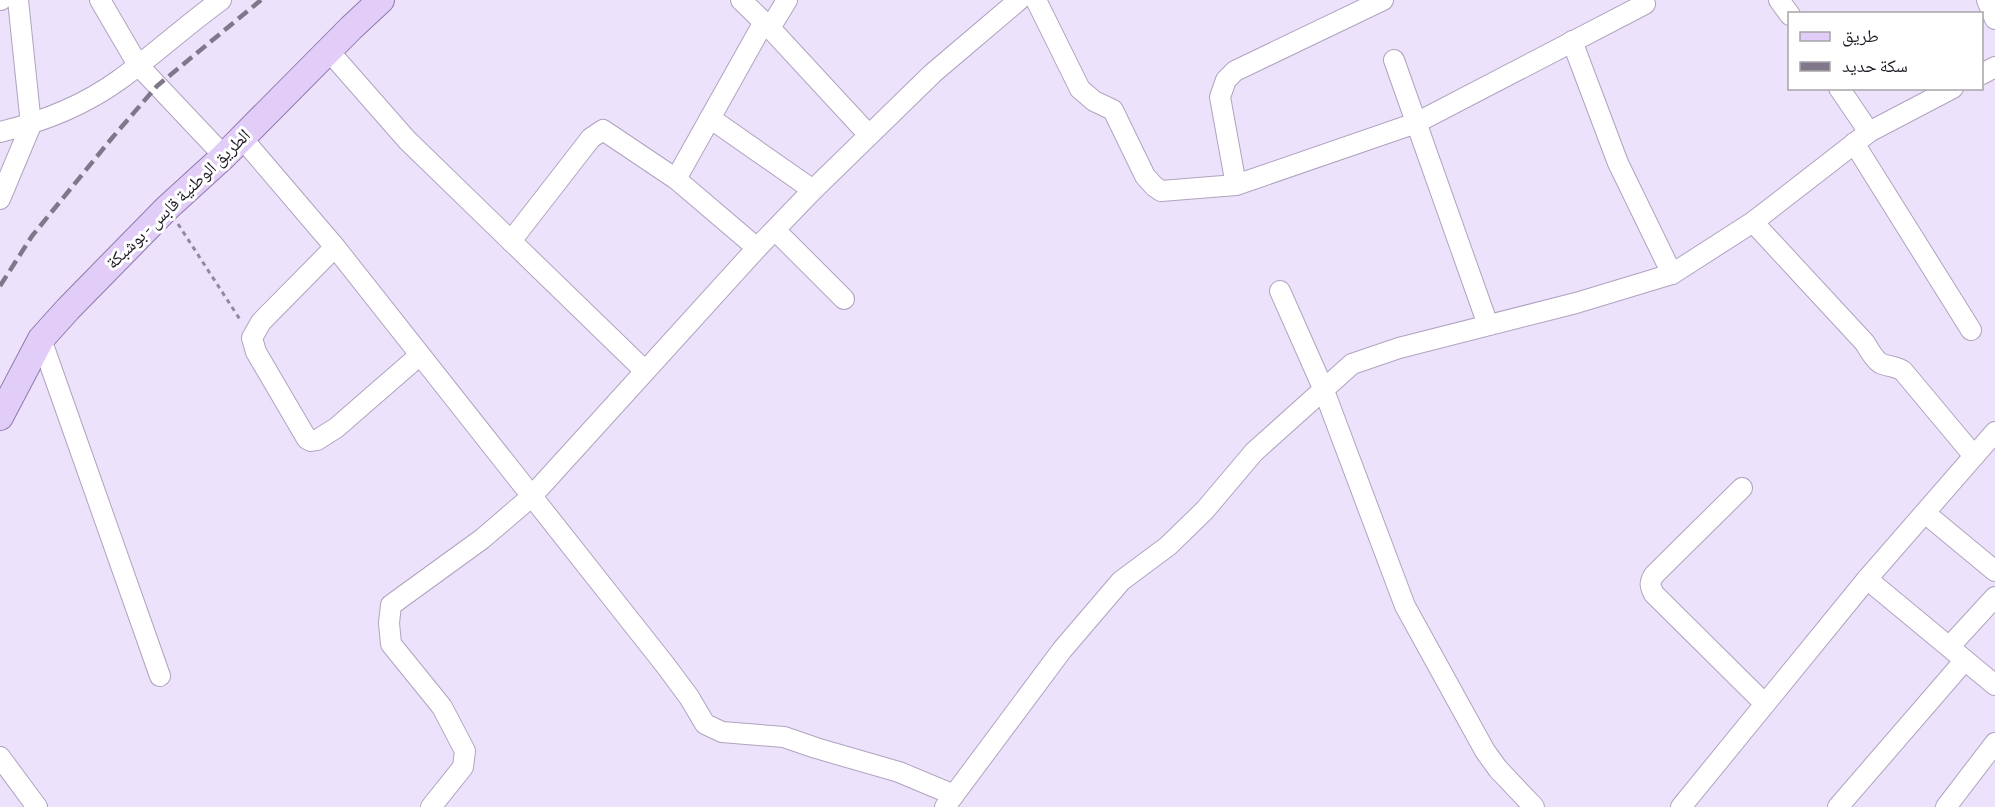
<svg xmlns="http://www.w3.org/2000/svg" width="1995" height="807" viewBox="0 0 1995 807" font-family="'Alegreya Sans','Noto Naskh Arabic',sans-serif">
<rect width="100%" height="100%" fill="#ede2fb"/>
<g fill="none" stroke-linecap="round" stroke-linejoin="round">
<defs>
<g id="minor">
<polyline points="0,0 1,0"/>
<polyline points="100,0 138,65 224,156"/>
<polyline points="741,0 770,28 868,134"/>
<polyline points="1036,0 1080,89 1094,101 1113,110 1145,176 1154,186 1161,191 1236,185 1416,123 1645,4"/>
<polyline points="1779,0 1790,15"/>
<polyline points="1987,0 1995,19"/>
<polyline points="770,28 787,0"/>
<polyline points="1572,41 1618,163 1672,274"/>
<polyline points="328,50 407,140 645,371"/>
<polyline points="1394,60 1488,325"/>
<polyline points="1982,74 1995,67"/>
<polyline points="1839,88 1869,132"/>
<polyline points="710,118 813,190"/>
<path d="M0,132C42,122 83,106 119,80C154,55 186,25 221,0"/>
<polyline points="242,138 335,247 666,666 689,697 705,724 722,732 784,737 816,748 899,772 954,795"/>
<polyline points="1854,143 1971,330"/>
<polyline points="676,179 764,22"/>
<polyline points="1236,185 1220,97 1226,80 1235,71 1383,0"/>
<polyline points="0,199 31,125 18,0"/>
<path d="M1753,222L1865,343C1869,350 1874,359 1880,363C1888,367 1896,366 1903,371L1974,456"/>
<polyline points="775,230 844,299"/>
<polyline points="511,241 591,138 603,130 676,179 757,248"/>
<polyline points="335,247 261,322 252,338 256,352 307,439 311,441 317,440 336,428 420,355"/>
<polyline points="1280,291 1323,388 1405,606 1485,751 1498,769 1534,807"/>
<polyline points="41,339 160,676"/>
<path d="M1742,488L1654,575C1649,583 1650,586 1654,594L1764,703"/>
<polyline points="1925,513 1995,571"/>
<polyline points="1867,579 1995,685"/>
<polyline points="1950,646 1995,597"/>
<polyline points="0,757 37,807"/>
<polyline points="431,807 463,767 465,751 442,707 391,644 389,623 391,605 482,539 531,497 757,248 813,190 933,73 1019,0"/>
<polyline points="945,807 1062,650 1121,581 1168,546 1205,510 1254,452 1352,364 1399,348 1576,303 1672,274 1753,222 1869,132 1953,88"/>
<polyline points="1681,807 1867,579 1995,432"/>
<polyline points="1838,807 1965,660"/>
<polyline points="1946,807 1995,743"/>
</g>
<polyline id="major" points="0,417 41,339 68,309 167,208 224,156 351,28 381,0"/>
</defs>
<use href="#minor" stroke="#b0a3c0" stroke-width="22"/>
<use href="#major" stroke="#9079ac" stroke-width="28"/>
<polyline stroke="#91899c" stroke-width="3" stroke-dasharray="4.5 4.5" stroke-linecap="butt" points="178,224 241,321"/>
<use href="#minor" stroke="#fff" stroke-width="20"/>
<use href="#major" stroke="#e1cdf8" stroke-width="26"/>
<polyline stroke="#80788a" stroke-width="4.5" stroke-dasharray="12 6" stroke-linecap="butt" points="0,286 32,236 112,138 157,86 261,0"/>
</g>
<g text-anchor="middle" stroke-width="6" stroke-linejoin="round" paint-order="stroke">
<g font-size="18" fill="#201b26" stroke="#fff">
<text transform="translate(178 199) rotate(-44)" y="6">الطريق الوطنية قابس - بوشبكة</text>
</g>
</g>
<rect x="1788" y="12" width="195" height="78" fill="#ffffff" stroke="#a6a4a8" stroke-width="1.5"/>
<rect x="1800" y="32" width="30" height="9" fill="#e1cdf8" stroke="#a6a4a8" stroke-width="1.5"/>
<text x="1842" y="42" font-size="18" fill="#201b26">طريق</text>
<rect x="1800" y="62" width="30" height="9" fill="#80788a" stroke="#a6a4a8" stroke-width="1.5"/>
<text x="1842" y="72" font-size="18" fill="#201b26">سكة حديد</text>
</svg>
